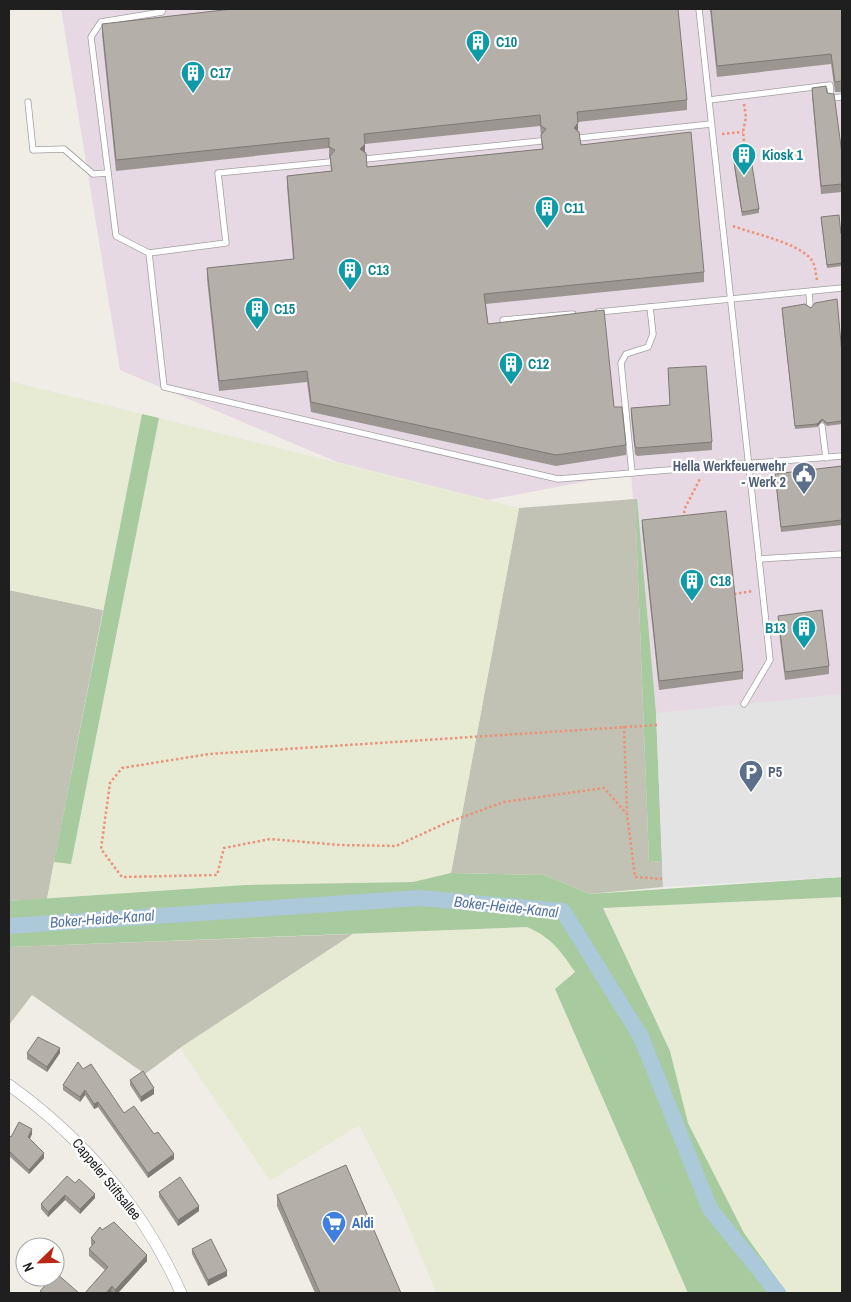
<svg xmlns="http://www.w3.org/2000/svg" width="851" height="1302" viewBox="0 0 851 1302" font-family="'Archivo Narrow',sans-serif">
<rect width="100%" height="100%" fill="#efede6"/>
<polygon fill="#e7d9e3" points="61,9 842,9 842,873 662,879 631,473 488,500 337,462 120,370"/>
<g fill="#c1c2b3">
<polygon points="635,499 649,862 662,861 663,887 590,894 544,875 451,873 519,508"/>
<polygon points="9,590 103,610 47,899 9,901"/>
<polygon points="353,934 180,1048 145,1074 32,995 9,1025 9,947"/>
</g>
<g fill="#e7ebd4">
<polygon points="9,381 142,414 103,610 9,590"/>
<polygon points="159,418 519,508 451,873 413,882 47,899 54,862 71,864"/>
<polygon points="842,897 842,1293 787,1293 744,1233 688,1123 670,1051 603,908"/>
<polygon points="527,927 545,935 557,946 575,972 555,990 688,1293 436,1293 401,1208 359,1125 270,1181 180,1048 353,934"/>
</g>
<g fill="#a7ca9f">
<polygon points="142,414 159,418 71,864 54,862"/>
<polygon points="635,499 637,499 656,713 662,861 649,862"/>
<path d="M451,873L544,875L590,894L842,877V897L603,908L670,1051L688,1123L744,1233L787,1293H688L555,989L575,972C560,950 552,938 527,927L9,947V901L246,885L413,882Z"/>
</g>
<polygon fill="#e3e3e3" points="842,694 842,877 663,887 656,713"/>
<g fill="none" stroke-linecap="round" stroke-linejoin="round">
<polyline stroke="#abc9d8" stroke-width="16" points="9,926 420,898 563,911 641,1037 710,1209 778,1293"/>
<defs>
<g id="service">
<polyline points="163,9 162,12 101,22 91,37 116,236 149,253 226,243 218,173 330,162"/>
<polyline points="699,9 759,559 842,554"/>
<polyline points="709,100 830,85 831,98 842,97"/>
<polyline points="28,102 33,150 64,149 93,174 108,173"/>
<polyline points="579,138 711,124"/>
<polyline points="365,159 541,141"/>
<polyline points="149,253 164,387 558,479 842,456"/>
<polyline points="809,292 810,306"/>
<polyline points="598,312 842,288"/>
<polyline points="503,320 573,314"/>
<polyline points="822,426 826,458"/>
<polyline points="632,473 621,363 626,354 648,347 653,334 650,307"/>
<polyline points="744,704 770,660 759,559"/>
</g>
<path id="minor" d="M9,1085C83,1138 144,1209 181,1293"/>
</defs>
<use href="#service" stroke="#a0a0a0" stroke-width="7"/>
<use href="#minor" stroke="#a0a0a0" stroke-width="12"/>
<g stroke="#eb927b" stroke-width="2.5" stroke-dasharray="2.5 2.5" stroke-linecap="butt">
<polyline points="744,104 746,117 743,132 746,161"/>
<polyline points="722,134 743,132"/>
<path d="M733,226C754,234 795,242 810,258C816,264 815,272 817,280"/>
<polyline points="685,518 684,510 701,477"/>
<polyline points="734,594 753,591"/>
<polyline points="657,725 209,754 122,768 110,783 101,849 122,877 217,875 224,848 270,839 340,845 396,846 446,823 504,802 604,788 627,814 635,877 662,879"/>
<polyline points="624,726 627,812"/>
</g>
<use href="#service" stroke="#fff" stroke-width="5.5"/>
<use href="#minor" stroke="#fff" stroke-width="11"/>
</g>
<g fill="#9b9691" fill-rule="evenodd">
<polygon points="710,9 842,9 842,92 835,92 831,64 717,77"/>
<path d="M102,24L687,100V110L578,122V131L581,145L704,272V282L486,304L488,324L614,407L626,445V455L556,466L311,412L307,382L219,391L207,279V268L293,259L287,186V176L331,171L330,158L329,157V148L116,171L102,34ZM540,126L541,136V137L542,149L367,167L365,152V144Z"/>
<polygon points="812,88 842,154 842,192 821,194 812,96"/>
<polygon points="734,162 759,209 759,213 742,216 734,166"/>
<polygon points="821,220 841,234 842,234 842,266 827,268"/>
<polygon points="782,311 842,354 842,424 827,426 822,421 817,427 795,429"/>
<polygon points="668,368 712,442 712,450 637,456 635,454 631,416 631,408 670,405"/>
<polygon points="842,466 842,525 781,532 775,474"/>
<polygon points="642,520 743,671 743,679 659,690 642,528"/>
<polygon points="778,616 829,666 829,674 785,680 778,624"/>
<polygon points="27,1053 60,1053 47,1072 27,1059"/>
<polygon points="83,1069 124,1113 154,1134 174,1159 148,1178 98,1107 94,1109 85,1095 80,1102 63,1090 63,1085"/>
<polygon points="130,1080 154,1094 141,1102 130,1085"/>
<polygon points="32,1134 30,1139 44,1158 29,1174 9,1156 9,1135 11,1137"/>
<polygon points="75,1183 95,1198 80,1214 65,1200 48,1217 41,1209 41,1204"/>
<polygon points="159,1192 199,1211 178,1226 159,1197"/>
<polygon points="277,1195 401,1293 315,1293 277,1206"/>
<polygon points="102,1230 147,1261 118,1293 85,1293 105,1270 89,1256 89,1249 92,1246 91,1244 91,1238"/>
<polygon points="192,1249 227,1276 208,1286 192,1254"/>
</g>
<g fill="#7e7a76">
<polygon points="578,123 578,133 574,128"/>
<polygon points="365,144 365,154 360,149"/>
<polygon points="822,419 822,421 817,427 817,424"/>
<polygon points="60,1048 60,1053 47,1072 47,1067"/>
<polygon points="154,1088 154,1094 141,1102 141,1097"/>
<polygon points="85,1090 85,1095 80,1102 80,1097"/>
<polygon points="98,1102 98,1107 94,1109 94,1104"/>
<polygon points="32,1129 32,1134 28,1142 28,1137"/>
<polygon points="44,1153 44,1158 29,1174 29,1170"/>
<polygon points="174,1154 174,1159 148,1178 148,1173"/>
<polygon points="95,1194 95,1198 80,1214 80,1209"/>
<polygon points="65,1195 65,1200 48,1217 48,1212"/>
<polygon points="199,1206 199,1211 178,1226 178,1220"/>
<polygon points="147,1255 147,1261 118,1293 115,1293 115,1290"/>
<polygon points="227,1271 227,1276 208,1286 208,1280"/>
<polygon points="112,1286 111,1293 106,1293"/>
</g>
<g fill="#b4afa9" stroke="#7e7a76" fill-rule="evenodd">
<path d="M232,9H678L687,100L577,112L578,123L574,128L579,132L581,145L691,132L704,272L484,294L488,324L604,310L614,407H622L626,445L556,455L311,402L307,371L219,381L207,268L294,259L287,176L332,171L330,156L335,150L329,147V138L116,160L102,24ZM540,115L541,126L546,129L541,135L543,149L367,167L366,153L360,149L365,144L364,134Z"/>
<polygon points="711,9 842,9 842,81 835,82 831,54 717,66"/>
<polygon points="826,86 827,93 834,94 842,154 842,184 821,186 812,88"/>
<polygon points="751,159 759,209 742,212 734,162"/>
<polygon points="839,215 841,234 842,234 842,263 827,265 821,217"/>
<polygon points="837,299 842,354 842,421 827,423 822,419 817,424 795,426 782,308 805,304 811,308 815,303"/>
<polygon points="706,366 712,442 637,448 635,446 631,408 670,405 668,368"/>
<polygon points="842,466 842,520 781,527 775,474"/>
<polygon points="726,511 743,671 659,681 642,520"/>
<polygon points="822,610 829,666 785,672 778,616"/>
<polygon points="38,1037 60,1048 47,1067 27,1053"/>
<polygon points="78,1062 83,1069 91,1064 124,1113 134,1106 154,1134 158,1132 174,1154 148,1173 98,1102 94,1104 85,1090 80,1097 63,1085"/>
<polygon points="143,1071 154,1088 141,1097 130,1080"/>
<polygon points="19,1122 32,1129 28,1137 44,1153 29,1170 9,1151 9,1135 11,1137"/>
<polygon points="346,1165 401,1293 320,1293 277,1195"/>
<polygon points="67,1176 75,1183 79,1179 95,1194 80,1209 65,1195 48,1212 41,1204"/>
<polygon points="180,1177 199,1206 178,1220 159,1192"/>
<polygon points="114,1222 147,1255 115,1290 112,1286 106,1293 85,1293 108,1267 89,1249 95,1242 91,1238 100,1227 102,1230"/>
<polygon points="211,1239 227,1271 208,1280 192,1249"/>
<polygon points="56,1273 79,1293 43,1293 40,1291 53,1277 55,1277 55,1274"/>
</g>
<defs>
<symbol id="building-pin" viewBox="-11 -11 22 30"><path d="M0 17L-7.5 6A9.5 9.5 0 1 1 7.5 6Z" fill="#0f9aa8" stroke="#fff"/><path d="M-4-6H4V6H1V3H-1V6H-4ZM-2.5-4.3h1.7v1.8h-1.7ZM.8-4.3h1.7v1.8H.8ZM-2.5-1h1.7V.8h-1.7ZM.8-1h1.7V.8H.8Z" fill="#fff"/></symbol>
<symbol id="civic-pin" viewBox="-11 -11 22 30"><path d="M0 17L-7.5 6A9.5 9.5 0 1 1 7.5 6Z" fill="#5c6f8a" stroke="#fff"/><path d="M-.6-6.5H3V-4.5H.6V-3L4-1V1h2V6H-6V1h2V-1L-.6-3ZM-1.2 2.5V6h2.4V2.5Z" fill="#fff"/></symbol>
<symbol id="parking-pin" viewBox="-11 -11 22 30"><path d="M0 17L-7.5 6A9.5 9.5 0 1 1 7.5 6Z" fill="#5c6f8a" stroke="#fff"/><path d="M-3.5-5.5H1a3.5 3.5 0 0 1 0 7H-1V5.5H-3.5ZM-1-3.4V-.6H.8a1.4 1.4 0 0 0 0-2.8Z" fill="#fff"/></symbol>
<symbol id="supermarket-pin" viewBox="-11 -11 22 30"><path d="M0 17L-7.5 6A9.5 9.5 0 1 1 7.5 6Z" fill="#3f7fe0" stroke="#fff"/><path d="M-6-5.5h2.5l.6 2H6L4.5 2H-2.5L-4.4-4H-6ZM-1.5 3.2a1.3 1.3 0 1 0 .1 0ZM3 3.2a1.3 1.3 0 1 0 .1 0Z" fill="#fff"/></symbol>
</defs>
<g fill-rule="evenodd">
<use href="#building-pin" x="464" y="28" width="28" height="38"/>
<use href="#building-pin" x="179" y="59" width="28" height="38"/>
<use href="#building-pin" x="730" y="141" width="28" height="38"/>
<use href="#building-pin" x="533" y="194" width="28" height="38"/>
<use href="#building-pin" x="336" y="256" width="28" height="38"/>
<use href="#building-pin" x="243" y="295" width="28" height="38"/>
<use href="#building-pin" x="497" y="350" width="28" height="38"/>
<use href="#civic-pin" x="790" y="460" width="28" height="38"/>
<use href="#building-pin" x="678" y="567" width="28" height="38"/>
<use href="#building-pin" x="790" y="614" width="28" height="38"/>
<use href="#parking-pin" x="737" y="758" width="28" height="38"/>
<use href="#supermarket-pin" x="320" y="1209" width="28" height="38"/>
</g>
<g text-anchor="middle" stroke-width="4.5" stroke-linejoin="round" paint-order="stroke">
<g font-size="14" font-weight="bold" fill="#0d838f" stroke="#fff" text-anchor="start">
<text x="496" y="47">C10</text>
<text x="210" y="78">C17</text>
<text x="762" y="160">Kiosk 1</text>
<text x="564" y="213">C11</text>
<text x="368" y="275">C13</text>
<text x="274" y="314">C15</text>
<text x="528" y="369">C12</text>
<text x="710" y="586">C18</text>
<text x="786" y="633" text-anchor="end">B13</text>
</g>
<g font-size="14" font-weight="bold" fill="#4e5e75" stroke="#fff" text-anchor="end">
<text x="786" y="471">Hella Werkfeuerwehr<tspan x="786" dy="16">- Werk 2</tspan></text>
<text x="768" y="777" text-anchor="start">P5</text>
</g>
<g font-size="14" fill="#1f1f1f" stroke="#fff">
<text transform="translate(107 1179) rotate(51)" y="5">Cappeler Stiftsallee</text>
</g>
<g font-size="14" font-weight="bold" fill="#366cbe" stroke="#fff" text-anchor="start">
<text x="352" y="1228">Aldi</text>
</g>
<g font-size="15" font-style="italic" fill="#5574a5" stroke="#fff">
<text transform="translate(506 907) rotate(6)" y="5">Boker-Heide-Kanal</text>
<text transform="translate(102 919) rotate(-4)" y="5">Boker-Heide-Kanal</text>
</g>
</g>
<rect width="851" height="1302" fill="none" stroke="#1f1f1f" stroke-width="20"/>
<g transform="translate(40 1262) rotate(247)"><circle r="24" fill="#ffffff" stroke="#a5a5a5"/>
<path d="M0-4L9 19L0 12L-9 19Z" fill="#b92715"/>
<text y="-8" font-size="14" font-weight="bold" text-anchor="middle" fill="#1f1f1f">N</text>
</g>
</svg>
